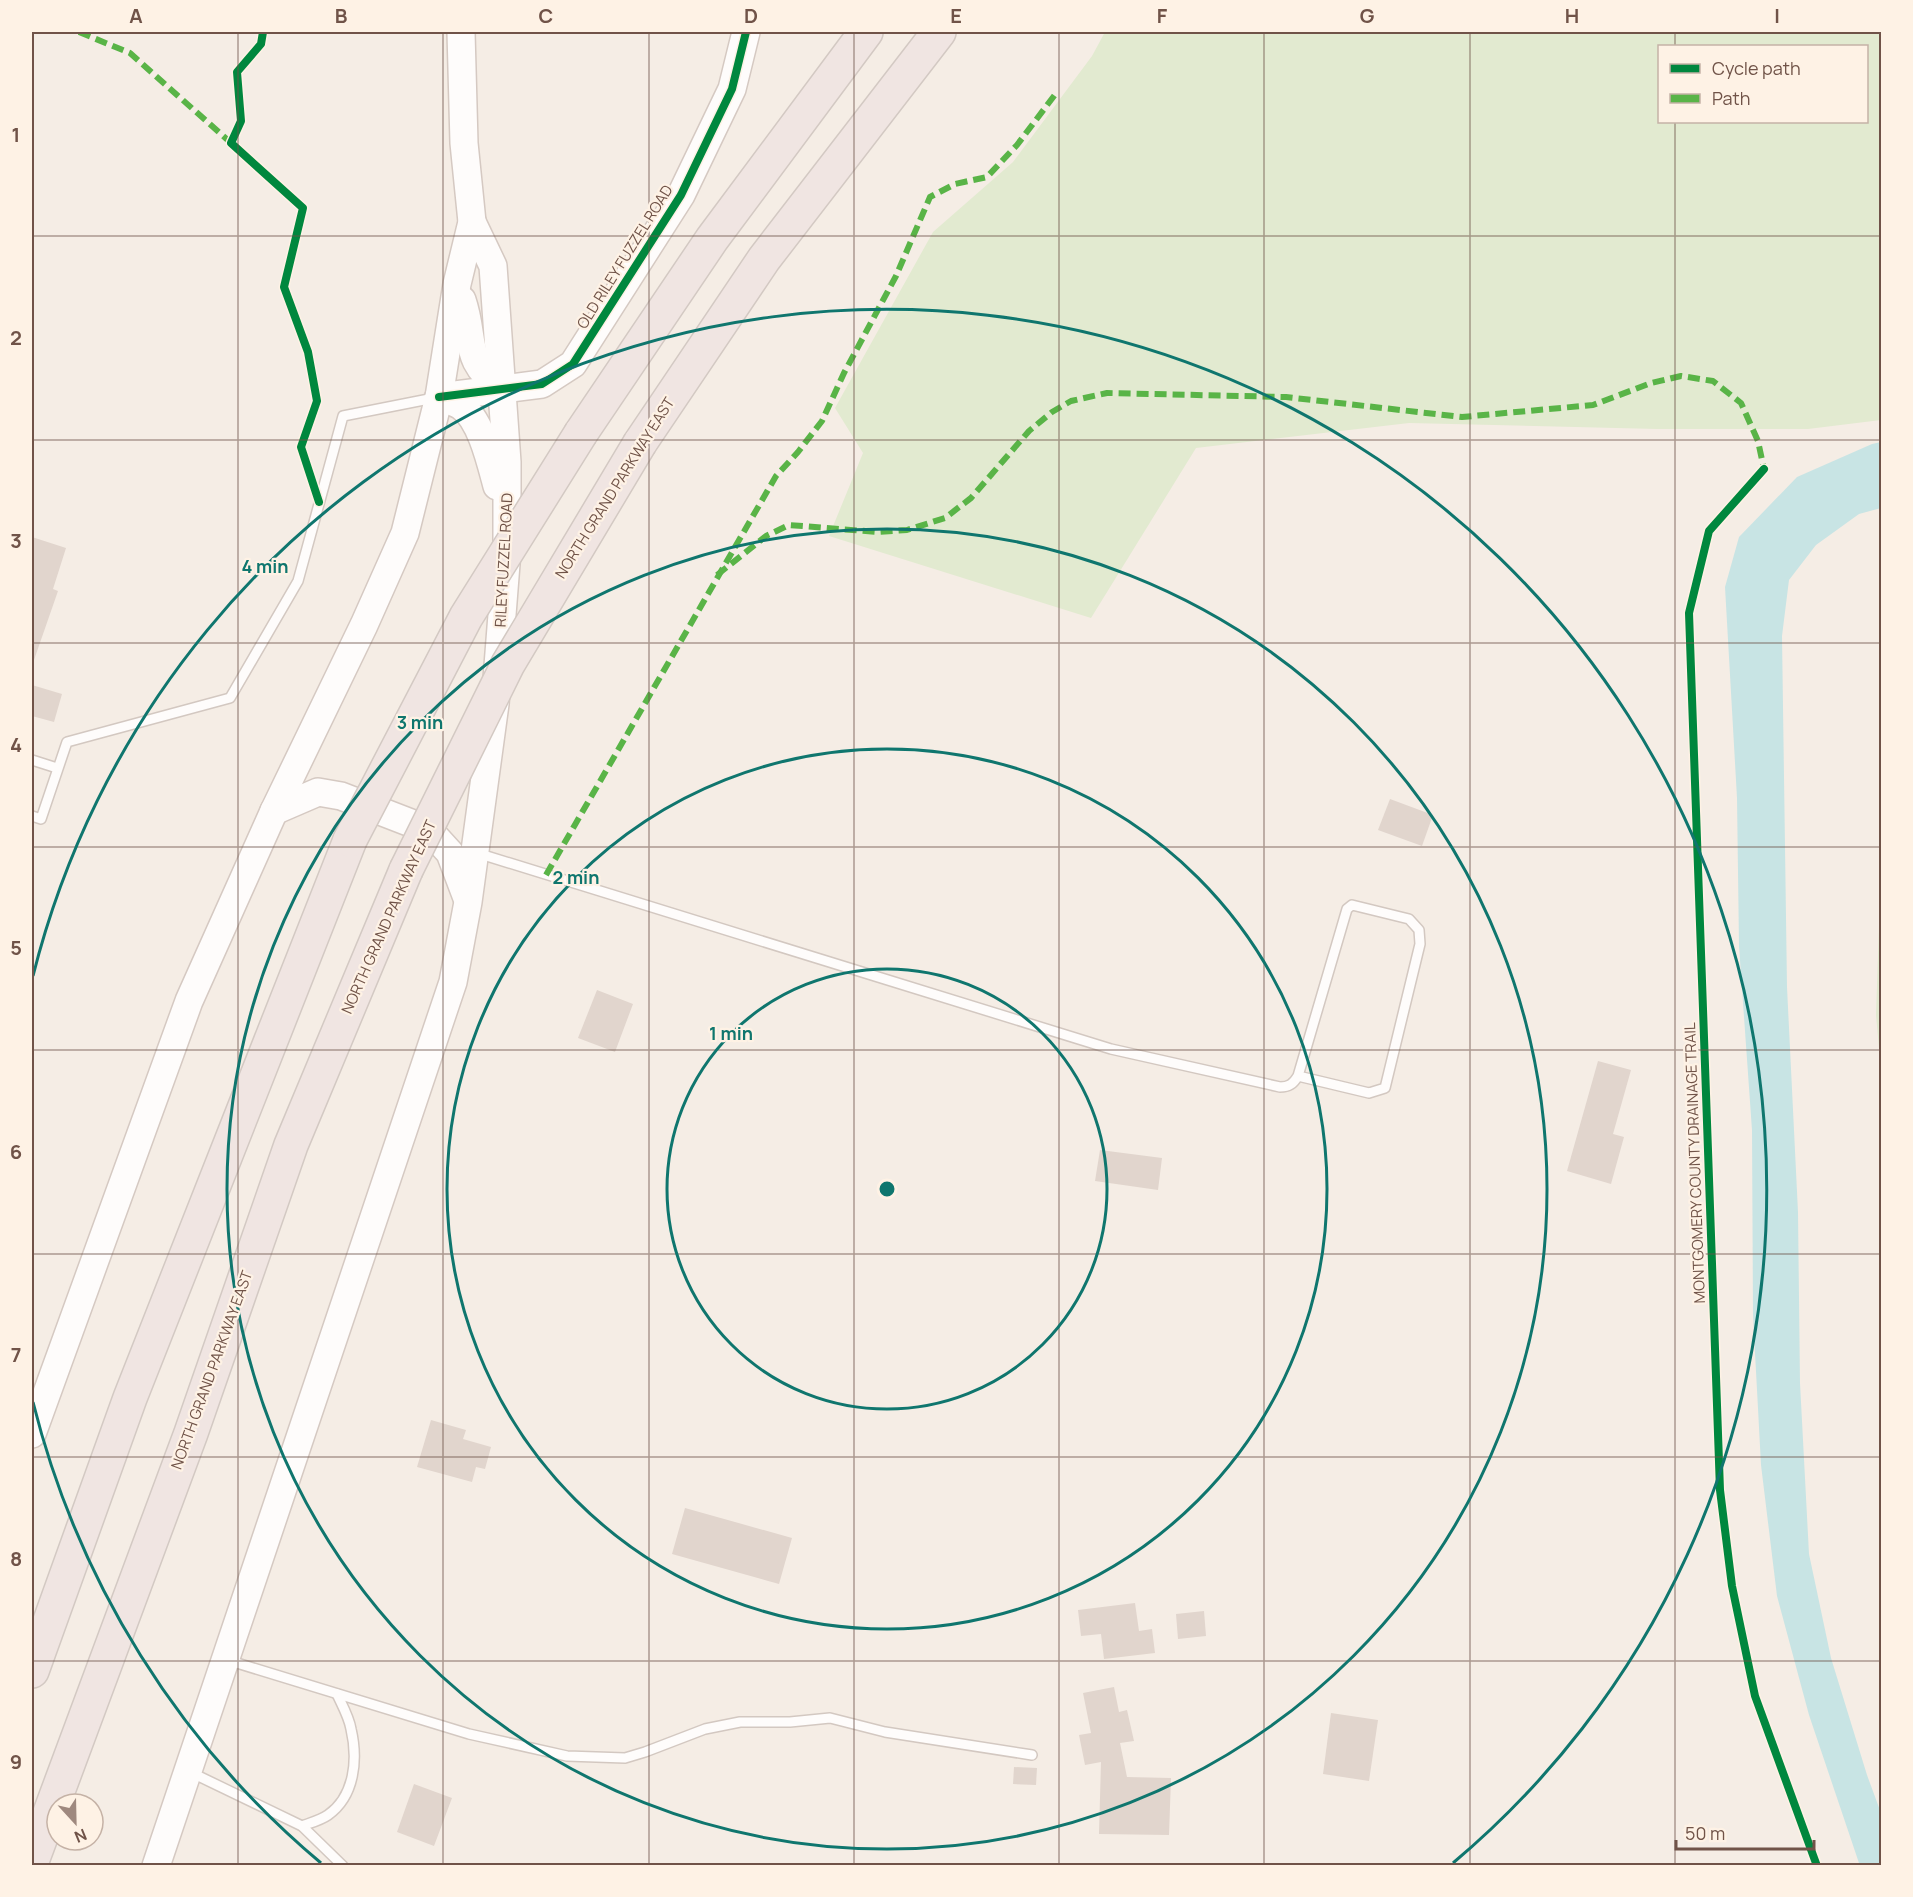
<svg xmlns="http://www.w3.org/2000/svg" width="1913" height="1897" viewBox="0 0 1913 1897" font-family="Manrope,sans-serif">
<rect width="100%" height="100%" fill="#f5ede5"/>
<g fill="#e2ead0" fill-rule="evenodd">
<path d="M1105,32H1881V420L1808,429H1657L1409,423L1196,448L1091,618L829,536L863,453L835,408L933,232L1013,162L1092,56ZM1660,46H1866V122H1660Z"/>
<polygon points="1881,866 1882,866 1881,1070 1876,1015"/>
</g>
<polygon fill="#c8e4e4" points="1881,442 1881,508 1859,514 1816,545 1789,580 1782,636 1787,987 1798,1212 1800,1383 1809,1554 1831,1658 1867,1775 1881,1813 1881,1865 1860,1866 1809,1715 1777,1596 1761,1465 1753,1315 1752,1130 1739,946 1737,798 1725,587 1739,537 1797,477 1872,444"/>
<g fill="#e1d5cd">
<polygon points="32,537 66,548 53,589 58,591 34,660 32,660"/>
<polygon points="32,685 62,694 54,722 32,716"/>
<polygon points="1390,799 1433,815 1422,846 1378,830"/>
<polygon points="597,990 633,1004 615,1052 578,1038"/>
<polygon points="1598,1061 1631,1070 1613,1134 1624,1137 1611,1184 1567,1171"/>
<polygon points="1100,1150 1162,1158 1158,1190 1095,1181"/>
<polygon points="431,1420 466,1430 463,1439 491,1447 485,1469 476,1467 472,1482 417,1467"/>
<polygon points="685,1508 792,1538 779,1584 672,1554"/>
<polygon points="1135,1603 1139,1631 1152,1629 1155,1653 1104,1659 1101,1634 1081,1636 1078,1610"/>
<polygon points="1204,1611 1206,1636 1178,1639 1176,1614"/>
<polygon points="1114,1687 1119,1712 1127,1710 1134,1741 1120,1743 1127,1777 1171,1778 1169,1835 1099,1834 1101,1762 1085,1765 1079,1735 1091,1733 1083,1693"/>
<polygon points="1331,1713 1378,1720 1369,1781 1323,1774"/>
<polygon points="1014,1767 1037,1768 1036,1785 1013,1784"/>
<polygon points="414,1784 452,1798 434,1846 397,1832"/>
</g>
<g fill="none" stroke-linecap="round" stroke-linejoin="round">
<defs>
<g id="lane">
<polyline points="32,760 57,768"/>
<polyline points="32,816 41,819 67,742 230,698 298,581 343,416 434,398"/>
<path d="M477,853L1111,1049L1280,1087C1289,1087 1293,1084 1298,1076L1347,909L1352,905L1409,919L1419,930L1420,944L1385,1088L1369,1093L1298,1076"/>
<polyline points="227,1660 469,1734 567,1756 625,1758 645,1752 705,1729 740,1722 790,1722 830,1718 885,1732 1032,1755"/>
<polyline points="190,1772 302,1826 343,1866"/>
<path d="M302,1826C310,1823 321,1820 328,1815C355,1796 358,1759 351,1729C349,1717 342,1705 337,1694"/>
</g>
<g id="secondary">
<path d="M462,300C476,341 461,359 503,390"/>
<polyline points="439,397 542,384 573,364 681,195 732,89 746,32"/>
<path d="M439,397C446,400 455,402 461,406C481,419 491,464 497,486"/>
<polyline points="274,811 318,792 341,796 429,830 450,853 467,898"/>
<polyline points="32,1434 189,1001 274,811 364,625 405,533 439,397 457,284 472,222 464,143 461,32"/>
<polyline points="156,1866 453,982 468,902 495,704 507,551 507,462 493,266 472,222"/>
</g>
<g id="highway">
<polyline points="581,433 712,239 866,32"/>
<polyline points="640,443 764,259 939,32"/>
<polyline points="32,1671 130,1398 350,840"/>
<polyline points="32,1861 191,1433 291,1145 406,870"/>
</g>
</defs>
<use href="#lane" stroke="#d3c8c1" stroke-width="12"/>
<use href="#secondary" stroke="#d5c9c2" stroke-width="30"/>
<use href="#highway" stroke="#d3c9c3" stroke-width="36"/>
<use href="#lane" stroke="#fefcfb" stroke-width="9"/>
<use href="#secondary" stroke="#fefcfb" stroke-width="27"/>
<use href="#highway" stroke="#f0e5e2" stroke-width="33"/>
<defs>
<g id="highway-bridge">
<polyline points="350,840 466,617 581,433"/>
<polyline points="406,870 508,664 640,443"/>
</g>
</defs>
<use href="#highway-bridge" stroke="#d3c9c3" stroke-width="36" stroke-linecap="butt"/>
<use href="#highway-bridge" stroke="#f0e5e2" stroke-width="33"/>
<g stroke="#59b447" stroke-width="6" stroke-dasharray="12 6" stroke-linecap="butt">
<polyline points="79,32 130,53 231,143"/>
<polyline points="717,575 766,536 789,525 877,532 907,530 945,518 971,498 1029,431 1052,412 1071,401 1107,393 1286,397 1462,417 1593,405 1651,383 1681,376 1713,381 1741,403 1758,441 1764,469"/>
<polyline points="546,875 776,476 798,452 822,421 844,373 896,276 930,197 955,184 987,177 1017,145 1057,92"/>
</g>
<defs>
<g id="cycleway">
<polyline points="263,32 261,44 237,72 241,121 231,143 303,208 284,287 308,352 317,401 301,447 319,502"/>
<polyline points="439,397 542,384 573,364 681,195 732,89 746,32"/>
<polyline points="1764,469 1709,531 1689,613 1720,1490 1732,1586 1755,1696 1817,1866"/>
</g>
</defs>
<use href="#cycleway" stroke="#fef2e5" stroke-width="11"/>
<use href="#cycleway" stroke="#00873e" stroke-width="8"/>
</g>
<path fill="none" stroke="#705348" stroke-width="1.5" stroke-opacity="0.55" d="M238,32V1866M443,32V1866M649,32V1866M854,32V1866M1059,32V1866M1264,32V1866M1470,32V1866M1675,32V46M1675,122V1866M32,236H1882M32,440H1882M32,643H1882M32,847H1882M32,1050H1882M32,1254H1882M32,1457H1882M32,1661H1882"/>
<g fill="none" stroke="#0f766e" stroke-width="3">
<circle cx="887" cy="1189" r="220"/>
<circle cx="887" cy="1189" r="440"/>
<circle cx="887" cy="1189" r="660"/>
<path d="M321 1863A880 880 0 0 1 33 1402M33 976A880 880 0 1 1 1453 1863"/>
</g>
<g text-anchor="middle" stroke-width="4.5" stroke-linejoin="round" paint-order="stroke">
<g font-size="15" fill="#705348" stroke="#fef2e5">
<text transform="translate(625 257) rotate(-58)" y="5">OLD RILEY FUZZEL ROAD</text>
<text transform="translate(615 488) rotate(-58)" y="5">NORTH GRAND PARKWAY EAST</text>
<text transform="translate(504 560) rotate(-87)" y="5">RILEY FUZZEL ROAD</text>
<text transform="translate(389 917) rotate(-66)" y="5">NORTH GRAND PARKWAY EAST</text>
<text transform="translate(1695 1163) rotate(-92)" y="5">MONTGOMERY COUNTY DRAINAGE TRAIL</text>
<text transform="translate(212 1370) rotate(-70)" y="5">NORTH GRAND PARKWAY EAST</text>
</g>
</g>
<circle cx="887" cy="1189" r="9" fill="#0f766e" stroke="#fef2e5" stroke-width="3"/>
<g font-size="18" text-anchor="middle" font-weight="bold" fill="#0f766e" stroke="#fef2e5" stroke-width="4.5" stroke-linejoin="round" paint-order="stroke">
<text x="265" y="573">4 min</text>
<text x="420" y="729">3 min</text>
<text x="576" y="884">2 min</text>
<text x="731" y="1040">1 min</text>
</g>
<rect width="1913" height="1897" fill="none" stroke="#fef2e5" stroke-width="66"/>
<rect x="1658" y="45" width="210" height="78" fill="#fef2e5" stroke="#c5b2a6" stroke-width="1.5"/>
<rect x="1670" y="64" width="30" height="9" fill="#00873e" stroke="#c5b2a6" stroke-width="1.5"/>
<text x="1712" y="75" font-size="18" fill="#705348">Cycle path</text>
<rect x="1670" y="94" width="30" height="9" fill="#59b447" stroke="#c5b2a6" stroke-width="1.5"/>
<text x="1712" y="105" font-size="18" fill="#705348">Path</text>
<g transform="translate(75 1822) rotate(158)"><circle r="28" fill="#fef2e5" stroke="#c5b2a6" stroke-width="1.5"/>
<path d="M0-4.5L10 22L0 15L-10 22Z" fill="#9f897f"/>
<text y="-9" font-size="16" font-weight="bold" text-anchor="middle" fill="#705348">N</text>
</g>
<path d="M1676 1840v9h138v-9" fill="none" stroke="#705348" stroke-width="3"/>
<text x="1685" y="1840" font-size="18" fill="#705348" stroke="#fef2e5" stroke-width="4.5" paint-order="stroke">50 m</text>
<rect x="33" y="33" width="1847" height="1831" fill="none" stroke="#705348" stroke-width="2"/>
<g font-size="20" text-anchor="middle" font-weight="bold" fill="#705348">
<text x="136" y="23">A</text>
<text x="341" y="23">B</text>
<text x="546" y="23">C</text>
<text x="751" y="23">D</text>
<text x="956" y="23">E</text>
<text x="1162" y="23">F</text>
<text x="1367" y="23">G</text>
<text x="1572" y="23">H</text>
<text x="1777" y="23">I</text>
<text x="16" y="142">1</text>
<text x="16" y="345">2</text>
<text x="16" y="548">3</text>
<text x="16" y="752">4</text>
<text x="16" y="955">5</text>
<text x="16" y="1159">6</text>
<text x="16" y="1362">7</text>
<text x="16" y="1566">8</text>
<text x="16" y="1769">9</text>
</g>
</svg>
